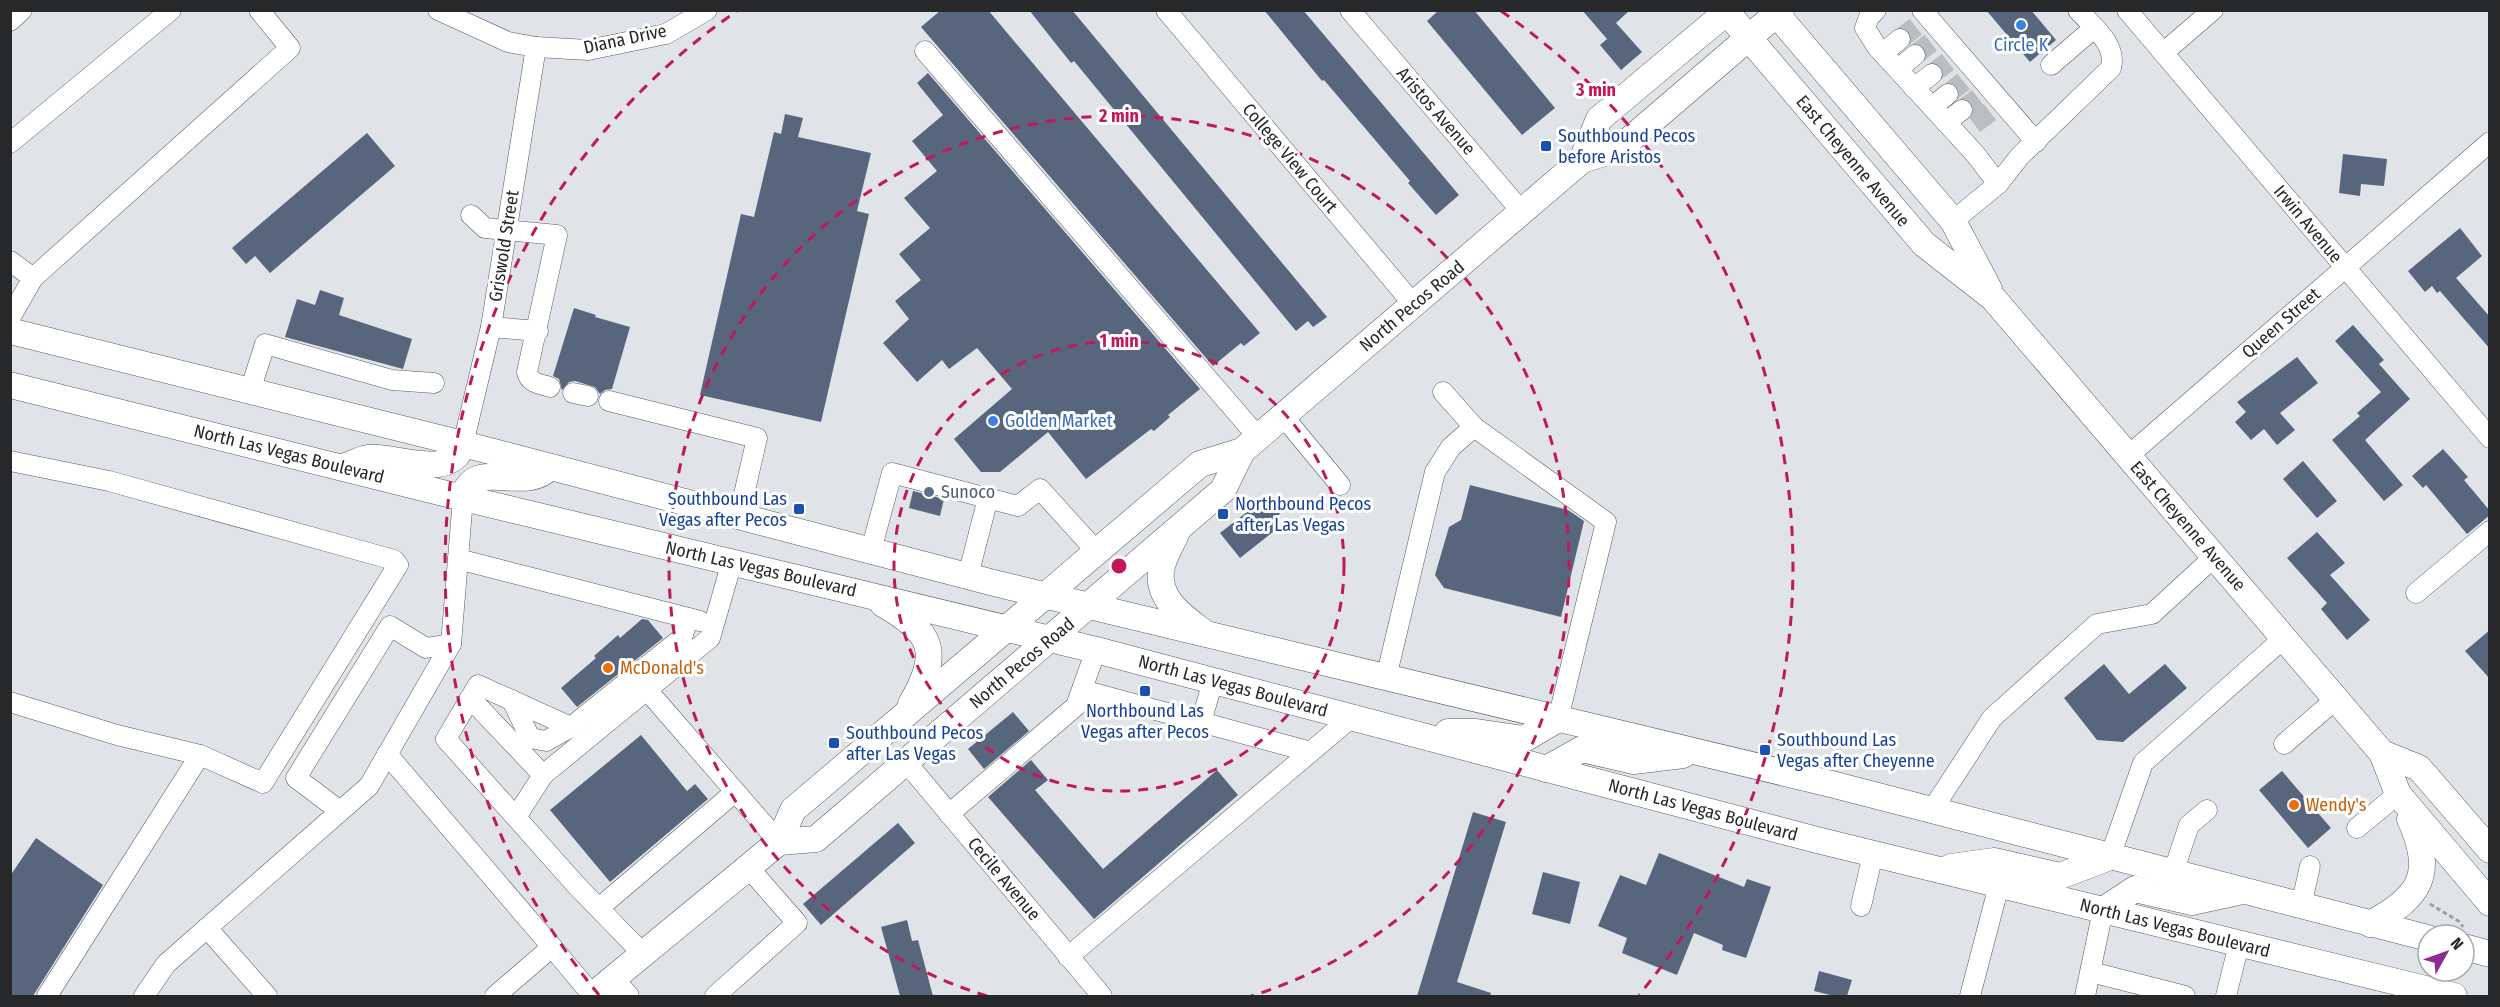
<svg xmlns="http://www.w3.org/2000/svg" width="2500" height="1007" viewBox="0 0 2500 1007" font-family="'Fira Sans Condensed',sans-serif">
<rect width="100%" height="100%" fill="#e0e3e7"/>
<g fill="#58667d">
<polygon points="941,10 988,10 1260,333 1244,346 1241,343 1213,366 921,27"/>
<polygon points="1029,10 1072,10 1327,317 1313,327 1308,321 1296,331 1074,61 1071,63"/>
<polygon points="1264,10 1303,10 1459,195 1436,215 1408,183 1410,181 1324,80 1322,81"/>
<polygon points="1439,10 1474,10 1555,108 1522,135 1427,21"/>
<polygon points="1582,10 1630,10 1616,23 1642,52 1621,70 1600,45 1607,39"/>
<polygon points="1986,10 2031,10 2056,40 2030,62"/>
<polygon points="928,73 1200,389 1168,415 1170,417 1154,431 1151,429 1086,479 1048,432 1000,472 981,472 954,439 1012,389 977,348 949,369 942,360 917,382 883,343 909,319 895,301 921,280 899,254 930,228 904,198 937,171 912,141 943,115 917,83"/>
<polygon points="785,114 803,118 798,137 871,153 857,211 869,214 821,422 700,395 741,214 754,217 774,132 781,134"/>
<polygon points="367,133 395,166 270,273 255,256 246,264 232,248"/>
<polygon points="2343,154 2387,159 2384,186 2361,184 2360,196 2339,193"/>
<polygon points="2460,228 2482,256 2456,278 2490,317 2490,349 2440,291 2437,293 2432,286 2425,292 2408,271"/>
<polygon points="320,290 344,298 339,315 412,339 403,369 285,337 297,299 315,305"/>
<polygon points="574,308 596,315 595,317 630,327 612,389 605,390 600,394 595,387 575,381 569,382 562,390 559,379 553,376"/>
<polygon points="2353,325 2384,360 2379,364 2410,399 2365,440 2403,485 2384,501 2332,440 2360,416 2357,413 2381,392 2335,341"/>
<polygon points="2297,357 2318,383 2280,413 2295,430 2277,445 2264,429 2251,440 2235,422 2246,412 2237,402"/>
<polygon points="2443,449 2468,477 2464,480 2490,511 2490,515 2467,534 2426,485 2423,488 2412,476"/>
<polygon points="2303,461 2337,501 2317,518 2283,479"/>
<polygon points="1470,485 1568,510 1584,521 1561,617 1444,588 1435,575 1449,527 1461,520"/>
<polygon points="913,491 944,499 940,516 909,508"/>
<polygon points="1266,497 1280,514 1272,520 1278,528 1240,558 1220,533"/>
<polygon points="2317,532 2345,563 2330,575 2370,620 2347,640 2321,609 2327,603 2287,558"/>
<polygon points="642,619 648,620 663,638 577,707 561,688 596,658 594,656 618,635 620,638"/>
<polygon points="2490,630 2490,679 2465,651"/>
<polygon points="2104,664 2129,694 2165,664 2187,688 2123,742 2097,740 2064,698"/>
<polygon points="1013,712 1029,731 984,769 968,749"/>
<polygon points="641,735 687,791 695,784 708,799 610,882 550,810"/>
<polygon points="1031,760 1048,780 1035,790 1103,869 1217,770 1238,795 1094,919 988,797"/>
<polygon points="2282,771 2306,799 2309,796 2321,811 2318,813 2331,828 2308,848 2259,790"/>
<polygon points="1473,812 1506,822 1457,982 1491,993 1490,996 1417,996"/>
<polygon points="898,823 915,843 821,925 803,904"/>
<polygon points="36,838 103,885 33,996 10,996 10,876"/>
<polygon points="1659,853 1744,887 1747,879 1771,887 1746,958 1722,950 1723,945 1694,933 1677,975 1622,953 1627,938 1598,926 1620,875 1646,885"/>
<polygon points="1543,872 1580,882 1570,924 1532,914"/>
<polygon points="907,920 912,941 918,940 933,996 900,996 881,927"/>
<polygon points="1819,971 1852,980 1847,996 1834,996 1814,991"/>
</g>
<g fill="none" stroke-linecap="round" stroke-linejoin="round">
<g stroke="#bbbec1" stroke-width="20" stroke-dasharray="20 10" stroke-linecap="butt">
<polyline points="1900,39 1918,25"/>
<polyline points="1915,55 1933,41"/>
<polyline points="1932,74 1949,61"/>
<polyline points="1948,94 1964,81"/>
<polyline points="1962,110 1978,98"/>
<polyline points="1974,124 1990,112"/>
</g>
<defs>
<g id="minor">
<polyline points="438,10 508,42 536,47 588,50 666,34 707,10"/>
<polyline points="1166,10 1414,305"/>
<polyline points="1350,10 1522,212"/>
<polyline points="1876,10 1869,17 1865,28 1877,47 1976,155 1998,184"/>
<polyline points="1922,10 2036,142"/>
<polyline points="2127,10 2490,438"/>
<polyline points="10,21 22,10"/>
<polyline points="925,51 1258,437"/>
<polyline points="1883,53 1900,39"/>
<polyline points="2163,53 2213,10"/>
<polyline points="2051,65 2094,28"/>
<polyline points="1898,69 1915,55"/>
<polyline points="1914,88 1932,74"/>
<polyline points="1932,107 1948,94"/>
<polyline points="1946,122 1962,110"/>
<polyline points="10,143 171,10"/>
<path d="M471,215L485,228L557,235L527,372C529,383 540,384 550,387"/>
<path d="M1953,221L1998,184L2020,156L2111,68C2117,44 2093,27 2078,10"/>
<polyline points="10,261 33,278"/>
<polyline points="10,318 33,278 290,48 259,10"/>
<polyline points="491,327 538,331"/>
<polyline points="250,391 265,344 392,380 434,383"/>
<polyline points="1443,392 1474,427 1606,522 1558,719"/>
<polyline points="573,393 588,396"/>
<polyline points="609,401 757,438 739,516"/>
<polyline points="1283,416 1340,485"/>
<polyline points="463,444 491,327 536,47"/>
<polyline points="2128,456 2490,142"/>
<polyline points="10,461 109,481 394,560 398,565 263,783 200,755 117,735 10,702"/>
<polyline points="871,550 892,473 1018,506 1040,489 1097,552"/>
<polyline points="458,559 700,621"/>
<polyline points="968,576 988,498"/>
<polyline points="2416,593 2490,531"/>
<polyline points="1386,678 1435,472 1451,447 1474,427"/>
<polyline points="647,690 779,842"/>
<polyline points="1082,690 1311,752"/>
<polyline points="470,698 543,775 516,817"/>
<polyline points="512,700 530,738 546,741 571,727"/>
<polyline points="1201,722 1213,681"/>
<polyline points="2284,744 2336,699"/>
<polyline points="387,754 552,947 495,996"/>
<polyline points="906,762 1102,996"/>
<polyline points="543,775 710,638 732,562"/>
<polyline points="1932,810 1992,718 2097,624 2152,614 2214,557"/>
<polyline points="340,811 296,778 390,626 426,648 451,644"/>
<polyline points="949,814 1076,706 1096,650"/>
<polyline points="2357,828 2398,794"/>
<polyline points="2110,857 2143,763 2284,638"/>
<polyline points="2173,873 2189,825 2207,810"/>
<polyline points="1861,906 1873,854"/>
<polyline points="2301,906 2310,866"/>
<polyline points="599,908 735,792"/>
<polyline points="207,928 267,996"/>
<polyline points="552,947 593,996"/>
<polyline points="643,954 577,886 446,739 478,685 571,727 682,638 688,618"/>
<polyline points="1068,957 1352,717"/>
<polyline points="2091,972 2185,996"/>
<polyline points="613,978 629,996"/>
<polyline points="47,996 200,755"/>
<polyline points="144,996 166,964 369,786 451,644 463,498"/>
<polyline points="715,996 797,923 748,867"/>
<polyline points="1970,996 1999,885"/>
<polyline points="2085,996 2103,910"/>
<polyline points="2226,996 2239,944"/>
</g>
<g id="major">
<polyline points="1725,10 1924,244 1993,298 2382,753 2398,794 2490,903"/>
<polyline points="1773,10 1953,221 1989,289"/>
<polyline points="1582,160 1599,119 1729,10"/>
<polyline points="10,331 463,444 994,583 1831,784 2428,938"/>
<polyline points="10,385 451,495 1096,650 1817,840 2454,996"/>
<path d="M346,466C353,463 361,459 368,458C397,455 450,482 463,444"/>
<path d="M463,498C474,455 524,495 550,467"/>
<path d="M1176,534C1171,545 1163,558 1161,570C1157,599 1182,616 1202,631"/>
<path d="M883,604C934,633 941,653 911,704"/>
<polyline points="1448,732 1476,732 1524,739 1558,719"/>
<polyline points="2382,753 2419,768 2490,850"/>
<polyline points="1546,769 1582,749 1634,761 1683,755"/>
<polyline points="779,842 816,839 1223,490 1242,451"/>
<polyline points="1951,867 1994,861 2060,876 2110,857"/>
<polyline points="2103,910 2135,889 2192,902 2238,892"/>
<path d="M2370,924C2421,897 2435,874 2410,819"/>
<polyline points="2464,947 2490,954"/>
<polyline points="592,996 779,842 793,810 1200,464 1242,451 1582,160 1620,148 1781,10"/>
</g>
</defs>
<use href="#minor" stroke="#595b5f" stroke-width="21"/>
<use href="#major" stroke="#595b5f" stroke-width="27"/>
<polyline stroke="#9da0a3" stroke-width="3" stroke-dasharray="4.5 3" stroke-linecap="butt" points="2430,904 2460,922 2463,927"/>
<use href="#minor" stroke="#fff" stroke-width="20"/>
<use href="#major" stroke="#fff" stroke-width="26"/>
</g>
<g fill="none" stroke="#c2185b" stroke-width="3" stroke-dasharray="10 8">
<circle cx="1119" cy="566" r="225"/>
<path d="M987 996A450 450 0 1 1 1251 996"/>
<path d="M599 995A674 674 0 0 1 737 11M1501 11A674 674 0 0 1 1639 995"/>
</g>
<g fill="#3f7fe0" stroke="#fff" stroke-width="2">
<circle cx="2021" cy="25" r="6"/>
<circle cx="993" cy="421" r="6"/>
</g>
<g fill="#1a4fb4" stroke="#fff" stroke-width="2">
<rect x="1540" y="140" width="12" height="12" rx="3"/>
<rect x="793" y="503" width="12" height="12" rx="3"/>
<rect x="1217" y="508" width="12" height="12" rx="3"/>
<rect x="1139" y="685" width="12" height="12" rx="3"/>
<rect x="828" y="737" width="12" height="12" rx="3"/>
<rect x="1759" y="744" width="12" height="12" rx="3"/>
</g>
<circle fill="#5c6f8a" stroke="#fff" stroke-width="2" cx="929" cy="492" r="6"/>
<g fill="#e8710a" stroke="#fff" stroke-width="2">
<circle cx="608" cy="668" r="6"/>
<circle cx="2294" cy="805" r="6"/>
</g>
<g text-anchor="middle" stroke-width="6" stroke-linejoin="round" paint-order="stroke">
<g font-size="18" fill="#272829" stroke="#fff">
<text transform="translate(625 39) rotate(-12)" y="6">Diana Drive</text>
<text transform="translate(1436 111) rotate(49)" y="6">Aristos Avenue</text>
<text transform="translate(1290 158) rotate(50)" y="6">College View Court</text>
<text transform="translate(1853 161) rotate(50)" y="6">East Cheyenne Avenue</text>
<text transform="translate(2308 224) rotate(50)" y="6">Irwin Avenue</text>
<text transform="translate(504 246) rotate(-81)" y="6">Griswold Street</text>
<text transform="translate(1412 306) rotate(-40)" y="6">North Pecos Road</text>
<text transform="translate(2281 323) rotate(-41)" y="6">Queen Street</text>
<text transform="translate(289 454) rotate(14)" y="6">North Las Vegas Boulevard</text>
<text transform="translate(2188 526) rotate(49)" y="6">East Cheyenne Avenue</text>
<text transform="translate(761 569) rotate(13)" y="6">North Las Vegas Boulevard</text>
<text transform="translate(1022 663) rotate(-40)" y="6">North Pecos Road</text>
<text transform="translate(1233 686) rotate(15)" y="6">North Las Vegas Boulevard</text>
<text transform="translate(1703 810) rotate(15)" y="6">North Las Vegas Boulevard</text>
<text transform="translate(1004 879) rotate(50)" y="6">Cecile Avenue</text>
<text transform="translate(2175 928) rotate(14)" y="6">North Las Vegas Boulevard</text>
</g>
<g font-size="18" fill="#366cbe" stroke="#fff">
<text x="2021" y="51">Circle K</text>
<text x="1005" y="427" text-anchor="start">Golden Market</text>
</g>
<g font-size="18" fill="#164399" stroke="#fff" text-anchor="start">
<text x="1558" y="142">Southbound Pecos<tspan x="1558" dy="21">before Aristos</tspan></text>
<text x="787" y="505" text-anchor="end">Southbound Las<tspan x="787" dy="21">Vegas after Pecos</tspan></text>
<text x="1235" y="510">Northbound Pecos<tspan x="1235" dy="21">after Las Vegas</tspan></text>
<text x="1145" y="717" text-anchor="middle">Northbound Las<tspan x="1145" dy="21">Vegas after Pecos</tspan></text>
<text x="846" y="739">Southbound Pecos<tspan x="846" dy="21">after Las Vegas</tspan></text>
<text x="1777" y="746">Southbound Las<tspan x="1777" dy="21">Vegas after Cheyenne</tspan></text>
</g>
<g font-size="18" fill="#4e5e75" stroke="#fff" text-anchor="start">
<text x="941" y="498">Sunoco</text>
</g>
<g font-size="18" fill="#c56008" stroke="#fff" text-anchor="start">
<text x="620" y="674">McDonald's</text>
<text x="2306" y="811">Wendy's</text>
</g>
</g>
<circle cx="1119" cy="566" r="9" fill="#c2185b" stroke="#fff" stroke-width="3"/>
<g font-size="18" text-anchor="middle" font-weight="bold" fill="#c2185b" stroke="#fff" stroke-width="6" stroke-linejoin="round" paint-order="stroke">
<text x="1596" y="96">3 min</text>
<text x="1119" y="122">2 min</text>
<text x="1119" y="347">1 min</text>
</g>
<rect width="2500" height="1007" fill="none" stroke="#272829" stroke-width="24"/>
<g transform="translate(2446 953) rotate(50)"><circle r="28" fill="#ffffff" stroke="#a9a9a9" stroke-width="1.5"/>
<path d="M0-4.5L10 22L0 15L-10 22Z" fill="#8f2b92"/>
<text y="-9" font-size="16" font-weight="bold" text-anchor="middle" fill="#272829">N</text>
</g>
</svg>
